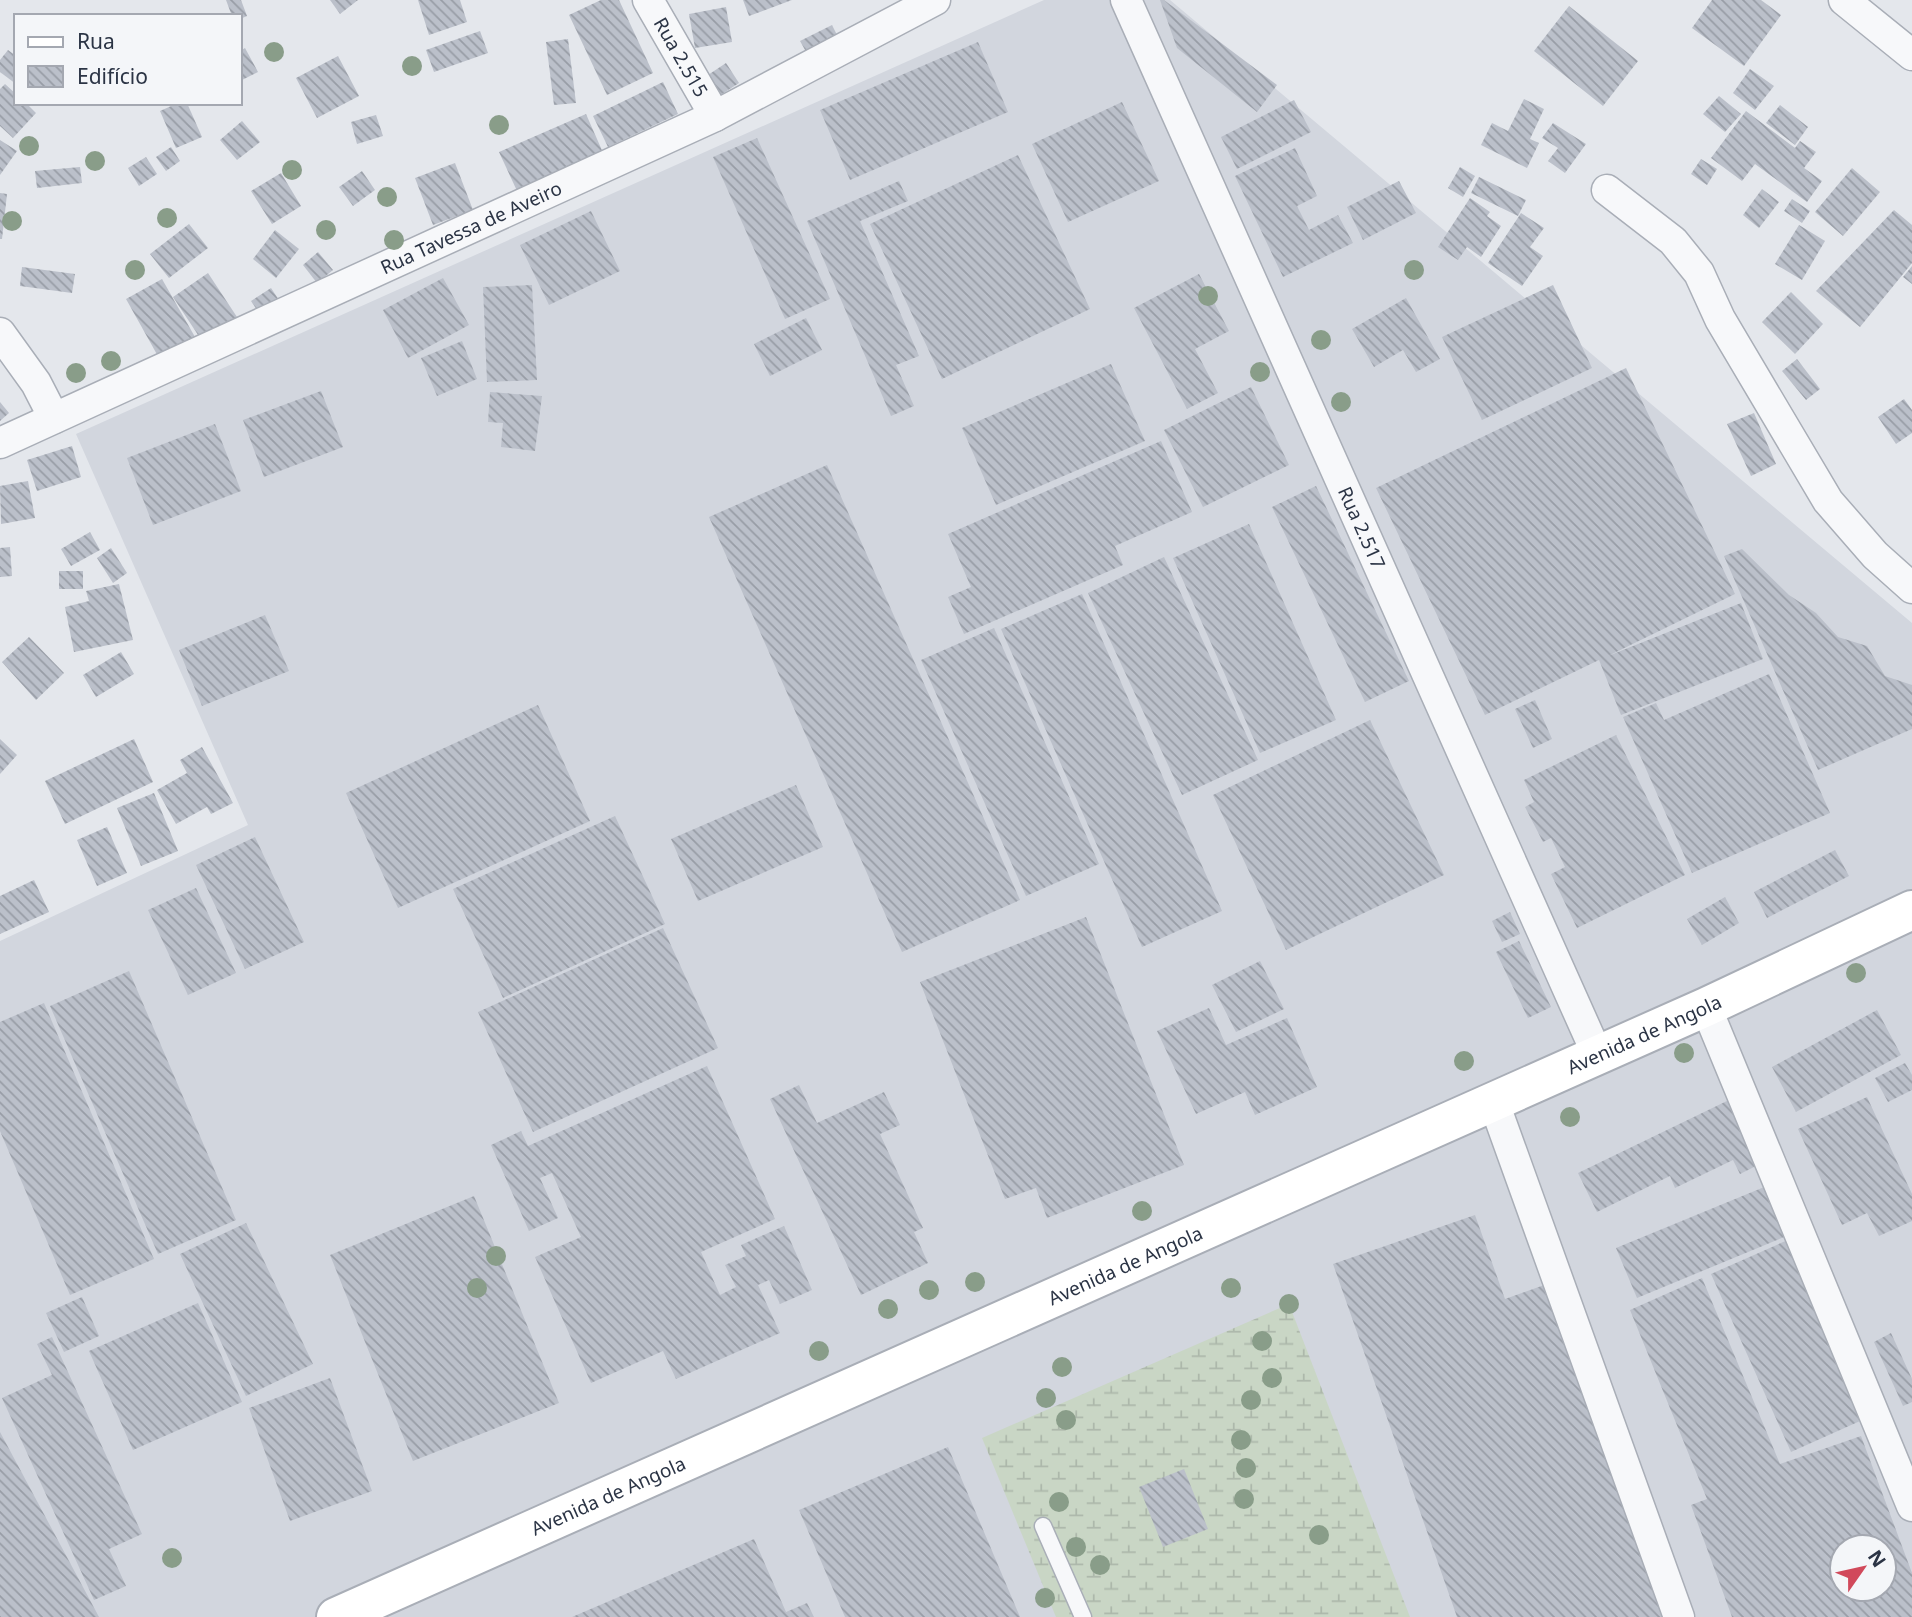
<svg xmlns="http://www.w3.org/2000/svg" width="1912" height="1617" viewBox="0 0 1912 1617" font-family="'Noto Sans',sans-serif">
<defs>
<pattern id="wetland-marsh" width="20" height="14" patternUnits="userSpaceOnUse" patternTransform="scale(1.75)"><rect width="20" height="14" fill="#c9d6c5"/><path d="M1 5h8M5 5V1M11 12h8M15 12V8" fill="none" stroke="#adb8ab"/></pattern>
<pattern id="building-back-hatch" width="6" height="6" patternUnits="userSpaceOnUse" patternTransform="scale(1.75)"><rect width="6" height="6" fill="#bbc0ca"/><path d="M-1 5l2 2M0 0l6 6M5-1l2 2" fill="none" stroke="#989da6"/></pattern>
</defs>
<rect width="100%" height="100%" fill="#e4e7ec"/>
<path fill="#d2d6de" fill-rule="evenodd" d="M1044,0H1170L1912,623V1617H0V941L248,825L76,434ZM1842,1547H1884V1589H1842Z"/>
<polygon fill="url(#wetland-marsh)" points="1289,1304 1410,1617 1056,1617 982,1438"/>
<g fill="url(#building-back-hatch)" fill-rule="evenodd">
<polygon points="226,0 241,0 247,16 240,19 240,16 232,16"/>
<polygon points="330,0 358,0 340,14"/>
<polygon points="418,0 460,0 467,22 429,35"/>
<polygon points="601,0 619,0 653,73 607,95 569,15"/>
<polygon points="743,0 792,0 749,16"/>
<polygon points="1160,0 1164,0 1277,85 1257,112 1177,48"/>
<polygon points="1712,0 1761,0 1781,15 1744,66 1692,28"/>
<polygon points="1569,6 1638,61 1603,106 1534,51"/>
<polygon points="726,7 732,42 695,48 689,14"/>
<polygon points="832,25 840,41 809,57 800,41"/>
<polygon points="480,31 488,53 434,72 426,50"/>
<polygon points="568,39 576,103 554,105 546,42"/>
<polygon points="978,42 1008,112 850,180 820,110"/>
<polygon points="245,48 258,72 240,81 240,51"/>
<polygon points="8,50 16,56 16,84 0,72 0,60"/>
<polygon points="338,56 359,96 317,118 296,78"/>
<polygon points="726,63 739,83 716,98 702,79"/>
<polygon points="1750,69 1774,86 1755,110 1733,93"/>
<polygon points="663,82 678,114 608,147 593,116"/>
<polygon points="5,84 16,94 16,103 26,103 36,113 13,138 0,126 0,89"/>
<polygon points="1719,96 1741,114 1725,132 1703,114"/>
<polygon points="1524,99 1544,109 1530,139 1539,143 1527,168 1481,145 1492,123 1508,131"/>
<polygon points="1294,100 1311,132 1237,169 1221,137"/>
<polygon points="1122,102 1159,181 1068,222 1032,144"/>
<polygon points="178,103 187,103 202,137 176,148 160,111"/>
<polygon points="1780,105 1808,127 1795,145 1766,123"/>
<polygon points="1746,111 1795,148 1800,141 1816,152 1804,168 1822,181 1807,202 1755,164 1742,181 1711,158"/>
<polygon points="586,114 604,155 518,193 499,152"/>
<polygon points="376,115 383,136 357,144 351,122"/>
<polygon points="242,121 260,142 237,160 220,140"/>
<polygon points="1553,123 1586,144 1565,173 1548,161 1558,148 1542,138"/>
<polygon points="757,138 830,299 785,319 713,157"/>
<polygon points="0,140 17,151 0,175"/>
<polygon points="171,147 180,161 166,171 156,157"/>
<polygon points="1295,148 1317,196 1297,206 1309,230 1338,215 1353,243 1283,277 1235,176"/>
<polygon points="1018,155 1090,309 942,379 870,224"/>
<polygon points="146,157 157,174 139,186 128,168"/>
<polygon points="1701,159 1717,169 1707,185 1691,174"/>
<polygon points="455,163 473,210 433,225 415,178"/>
<polygon points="80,167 82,183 37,188 35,171"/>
<polygon points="1460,167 1475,176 1463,197 1448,188"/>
<polygon points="1852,168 1880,192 1843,236 1815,212"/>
<polygon points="362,171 375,190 353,206 339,187"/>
<polygon points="281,173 301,206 272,224 251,191"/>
<polygon points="1479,177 1526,200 1518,216 1471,193"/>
<polygon points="899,181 908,201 860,221 919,356 896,365 914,406 891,416 807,221"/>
<polygon points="1399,181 1416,213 1363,240 1347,207"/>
<polygon points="1762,189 1779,202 1759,228 1743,215"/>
<polygon points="0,193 7,194 2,239 0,239"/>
<polygon points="1470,198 1490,212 1487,216 1501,226 1481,257 1467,247 1458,260 1438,247"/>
<polygon points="1792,199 1810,211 1802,223 1784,211"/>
<polygon points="1894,210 1912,225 1912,263 1860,327 1816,291"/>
<polygon points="591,211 620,271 549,305 520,245"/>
<polygon points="1521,213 1544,228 1530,247 1543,256 1522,286 1488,263"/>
<polygon points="189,224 208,248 169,278 150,254"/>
<polygon points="1799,225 1825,241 1802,280 1775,264"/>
<polygon points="275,230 299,249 276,278 253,259"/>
<polygon points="318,252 333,270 317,283 303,265"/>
<polygon points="1912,266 1912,284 1903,277"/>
<polygon points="22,267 75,274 72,293 20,286"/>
<polygon points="208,273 237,317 202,341 173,297"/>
<polygon points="1199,274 1229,331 1195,349 1218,393 1187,409 1134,308"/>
<polygon points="443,278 469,325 408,358 383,310"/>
<polygon points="162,279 195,337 159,358 126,299"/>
<polygon points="532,285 537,380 487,382 483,287"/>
<polygon points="1553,285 1592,368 1482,420 1442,337"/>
<polygon points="271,288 283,306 263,319 251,301"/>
<polygon points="1791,292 1823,324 1795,354 1762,322"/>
<polygon points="1406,298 1440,359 1416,372 1403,350 1374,367 1352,329"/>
<polygon points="806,318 822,350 770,376 754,344"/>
<polygon points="462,341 477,379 437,396 421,358"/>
<polygon points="1797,359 1820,389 1806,400 1782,371"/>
<polygon points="1111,364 1145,441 996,505 962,428"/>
<polygon points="1626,368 1735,594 1608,656 1741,603 1763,659 1621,715 1599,660 1485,715 1376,488"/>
<polygon points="1251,387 1289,465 1203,507 1164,430"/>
<polygon points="321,391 343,447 264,477 243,420"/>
<polygon points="490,392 542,396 535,451 501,447 503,423 488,422"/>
<polygon points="1904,399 1912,410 1912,433 1896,444 1878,417"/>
<polygon points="0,402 9,413 0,421"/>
<polygon points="1754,413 1776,464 1751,476 1727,424"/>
<polygon points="215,424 241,491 153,525 127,458"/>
<polygon points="1161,441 1192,512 1115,546 1123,565 964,634 948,597 971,587 948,534"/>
<polygon points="72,446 81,477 37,491 27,460"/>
<polygon points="827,465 1020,900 902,952 709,517"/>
<polygon points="28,481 35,518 1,524 0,486"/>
<polygon points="1316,486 1409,681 1365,702 1272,507"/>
<polygon points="1249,524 1336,720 1260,753 1173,558"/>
<polygon points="90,532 100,550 71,566 61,549"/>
<polygon points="10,547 12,576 0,577 0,548"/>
<polygon points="111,548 127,573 113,583 97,558"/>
<polygon points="1742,549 1789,595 1816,613 1838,637 1867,646 1885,676 1912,685 1912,729 1818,770 1724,556"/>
<polygon points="1164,557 1258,760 1182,795 1088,593"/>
<rect x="59" y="571" width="24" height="18"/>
<polygon points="119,584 133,640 74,652 65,607 89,601 86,591"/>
<polygon points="1082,594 1222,911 1142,947 1001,629"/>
<polygon points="265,615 289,671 202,706 179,650"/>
<polygon points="994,628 1099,864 1026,896 921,660"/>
<polygon points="29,637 64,673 36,700 2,662"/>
<polygon points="121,652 134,674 96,697 83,675"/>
<polygon points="1769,674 1830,813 1692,873 1623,717 1656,703 1664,720"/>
<polygon points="1535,700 1552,739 1533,748 1515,709"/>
<polygon points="538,705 590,821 398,908 346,793"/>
<polygon points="1370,720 1444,875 1286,950 1213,795"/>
<polygon points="1616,735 1685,875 1577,928 1551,874 1565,867 1551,838 1543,842 1525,807 1534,802 1524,780"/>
<polygon points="0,739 17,755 0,774"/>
<polygon points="134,739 153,782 65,824 45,781"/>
<polygon points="202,747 233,803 211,814 207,807 176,824 157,790 187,773 180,760"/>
<polygon points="796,785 823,847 698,901 671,839"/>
<polygon points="154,793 178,851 141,866 117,808"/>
<polygon points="615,816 665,924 503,998 453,889"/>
<polygon points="107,827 127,873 97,886 77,840"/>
<polygon points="255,837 304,942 245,969 196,865"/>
<polygon points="1835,850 1849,876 1767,918 1754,892"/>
<polygon points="34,880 49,912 0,934 0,896"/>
<polygon points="196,888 236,973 188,995 148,910"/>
<polygon points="1725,897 1739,923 1702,945 1687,919"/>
<polygon points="1510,912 1520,934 1502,942 1492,921"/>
<polygon points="1086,917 1184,1165 1047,1218 1036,1188 1005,1199 920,982"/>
<polygon points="663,928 718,1048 533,1132 478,1012"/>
<polygon points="1519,941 1551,1007 1528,1018 1496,952"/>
<polygon points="1260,961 1284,1009 1236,1032 1212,985"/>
<polygon points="129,971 236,1220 158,1254 50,1006"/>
<polygon points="44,1003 154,1259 70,1295 0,1131 0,1022"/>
<polygon points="1209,1008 1226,1045 1287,1018 1317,1087 1255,1115 1245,1092 1196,1114 1157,1031"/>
<polygon points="1877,1010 1901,1055 1796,1112 1772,1067"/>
<polygon points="1905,1063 1912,1075 1912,1090 1888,1102 1875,1078"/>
<polygon points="707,1066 775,1219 701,1252 720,1295 736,1287 725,1265 746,1256 741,1245 784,1226 812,1290 780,1304 769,1280 758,1285 780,1333 676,1379 663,1351 591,1383 535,1257 581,1237 552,1173 540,1178 558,1218 529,1231 491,1145 521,1131 528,1146"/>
<polygon points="799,1085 817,1123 884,1092 900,1125 880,1134 923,1228 914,1232 928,1263 861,1295 770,1099"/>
<polygon points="1867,1097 1912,1194 1912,1221 1879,1236 1867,1213 1842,1225 1798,1129"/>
<polygon points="1731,1099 1762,1163 1740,1174 1733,1160 1675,1188 1670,1176 1597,1212 1578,1173"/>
<polygon points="1774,1183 1794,1233 1637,1298 1616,1248"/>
<polygon points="474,1196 559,1403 413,1461 330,1255"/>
<polygon points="1475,1215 1505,1299 1547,1284 1664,1617 1457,1617 1333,1264"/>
<polygon points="246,1223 313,1364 246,1396 180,1254"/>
<polygon points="1790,1239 1869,1417 1791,1452 1711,1274"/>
<path d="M1702,1278L1780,1464L1861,1436L1912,1573V1617H1732L1691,1505L1707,1499L1630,1310ZM1842,1547H1884V1589H1842Z"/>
<polygon points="82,1297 99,1336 64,1352 46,1313"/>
<polygon points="198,1303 242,1402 133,1450 89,1351"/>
<polygon points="1891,1333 1912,1379 1912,1402 1903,1406 1874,1342"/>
<polygon points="52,1337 142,1534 109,1549 126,1586 94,1600 2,1398 52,1375 37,1344"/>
<polygon points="330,1378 372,1491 290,1521 249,1408"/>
<polygon points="0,1432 99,1617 0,1617"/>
<polygon points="948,1447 1020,1617 845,1617 799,1510"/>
<polygon points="1184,1469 1208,1529 1163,1547 1139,1487"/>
<polygon points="754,1539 786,1612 807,1603 814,1617 572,1617"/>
</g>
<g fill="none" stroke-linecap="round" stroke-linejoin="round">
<defs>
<polyline id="lane" points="1043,1526 1083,1617"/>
<g id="street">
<path id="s1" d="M648,0L715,116"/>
<path id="s2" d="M1126,0L1597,1054"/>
<polyline points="1844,0 1912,55"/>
<polyline points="1607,190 1673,241 1699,273 1720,319 1828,501 1875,555 1912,588"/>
<polyline points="0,333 36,383 54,418"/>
<path id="s3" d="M0,443L715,116L935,0"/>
<polyline points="1706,1007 1912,1506"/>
<polyline points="1493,1100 1679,1617"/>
</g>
<g id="secondary">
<path id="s4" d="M336,1617L1706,1007L1912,910"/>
</g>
</defs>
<use href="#lane" stroke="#a9aeb7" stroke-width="19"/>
<use href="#street" stroke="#a9aeb7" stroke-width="33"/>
<use href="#secondary" stroke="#a9aeb7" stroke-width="42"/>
<use href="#lane" stroke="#f7f8fa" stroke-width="16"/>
<use href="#street" stroke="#f7f8fa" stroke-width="30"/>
<use href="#secondary" stroke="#fff" stroke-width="38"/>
</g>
<g fill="#899d89">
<circle cx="274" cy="52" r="10"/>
<circle cx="412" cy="66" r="10"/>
<circle cx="499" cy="125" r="10"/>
<circle cx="29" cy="146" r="10"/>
<circle cx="95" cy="161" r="10"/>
<circle cx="292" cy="170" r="10"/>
<circle cx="387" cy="197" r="10"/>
<circle cx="167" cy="218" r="10"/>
<circle cx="12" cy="221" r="10"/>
<circle cx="326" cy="230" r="10"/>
<circle cx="394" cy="240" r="10"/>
<circle cx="135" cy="270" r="10"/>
<circle cx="1414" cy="270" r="10"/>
<circle cx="1208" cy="296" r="10"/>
<circle cx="1321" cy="340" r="10"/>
<circle cx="111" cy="361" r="10"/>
<circle cx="1260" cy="372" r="10"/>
<circle cx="76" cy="373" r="10"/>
<circle cx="1341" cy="402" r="10"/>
<circle cx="1856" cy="973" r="10"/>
<circle cx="1684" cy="1053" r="10"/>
<circle cx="1464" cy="1061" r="10"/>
<circle cx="1570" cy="1117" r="10"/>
<circle cx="1142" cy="1211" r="10"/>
<circle cx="496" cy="1256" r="10"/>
<circle cx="975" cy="1282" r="10"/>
<circle cx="477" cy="1288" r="10"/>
<circle cx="1231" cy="1288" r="10"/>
<circle cx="929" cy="1290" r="10"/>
<circle cx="1289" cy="1304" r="10"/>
<circle cx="888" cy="1309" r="10"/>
<circle cx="1262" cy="1341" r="10"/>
<circle cx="819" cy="1351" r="10"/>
<circle cx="1062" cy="1367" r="10"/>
<circle cx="1272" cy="1378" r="10"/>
<circle cx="1046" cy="1398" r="10"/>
<circle cx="1251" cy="1400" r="10"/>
<circle cx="1066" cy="1420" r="10"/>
<circle cx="1241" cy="1440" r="10"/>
<circle cx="1246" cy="1468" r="10"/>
<circle cx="1244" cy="1499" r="10"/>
<circle cx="1059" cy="1502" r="10"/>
<circle cx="1319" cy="1535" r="10"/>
<circle cx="1076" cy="1547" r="10"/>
<circle cx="172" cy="1558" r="10"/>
<circle cx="1100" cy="1565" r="10"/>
<circle cx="1045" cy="1598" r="10"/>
</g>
<g text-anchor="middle" stroke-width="7" stroke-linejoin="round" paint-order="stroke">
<g font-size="19" fill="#2b3445" stroke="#f4f6f9">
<text dy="7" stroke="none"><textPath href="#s1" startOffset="66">Rua 2.515</textPath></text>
<text dy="7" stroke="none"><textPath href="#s3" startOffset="518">Rua Tavessa de Aveiro</textPath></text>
<text dy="7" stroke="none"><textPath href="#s2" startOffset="578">Rua 2.517</textPath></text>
<text dy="7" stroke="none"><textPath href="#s4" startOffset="1432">Avenida de Angola</textPath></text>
<text dy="7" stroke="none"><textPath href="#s4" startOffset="864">Avenida de Angola</textPath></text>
<text dy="7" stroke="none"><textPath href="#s4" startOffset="298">Avenida de Angola</textPath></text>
</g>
</g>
<rect x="14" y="14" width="228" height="91" fill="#f4f6f9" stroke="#a4a8b1" stroke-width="2"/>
<rect x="28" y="37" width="35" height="10" fill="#ffffff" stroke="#a4a8b1" stroke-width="2"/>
<text x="77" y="49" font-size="21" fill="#2b3445">Rua</text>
<rect x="28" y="66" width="35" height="21" fill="url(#building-back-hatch)" stroke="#a4a8b1" stroke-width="2"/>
<text x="77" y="84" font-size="21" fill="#2b3445">Edifício</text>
<g transform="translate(1863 1568) rotate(56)"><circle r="33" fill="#f4f6f9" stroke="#a4a8b1" stroke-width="2"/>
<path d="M0-5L12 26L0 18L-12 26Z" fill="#d1495b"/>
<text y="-10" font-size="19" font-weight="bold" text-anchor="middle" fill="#2b3445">N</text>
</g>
</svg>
